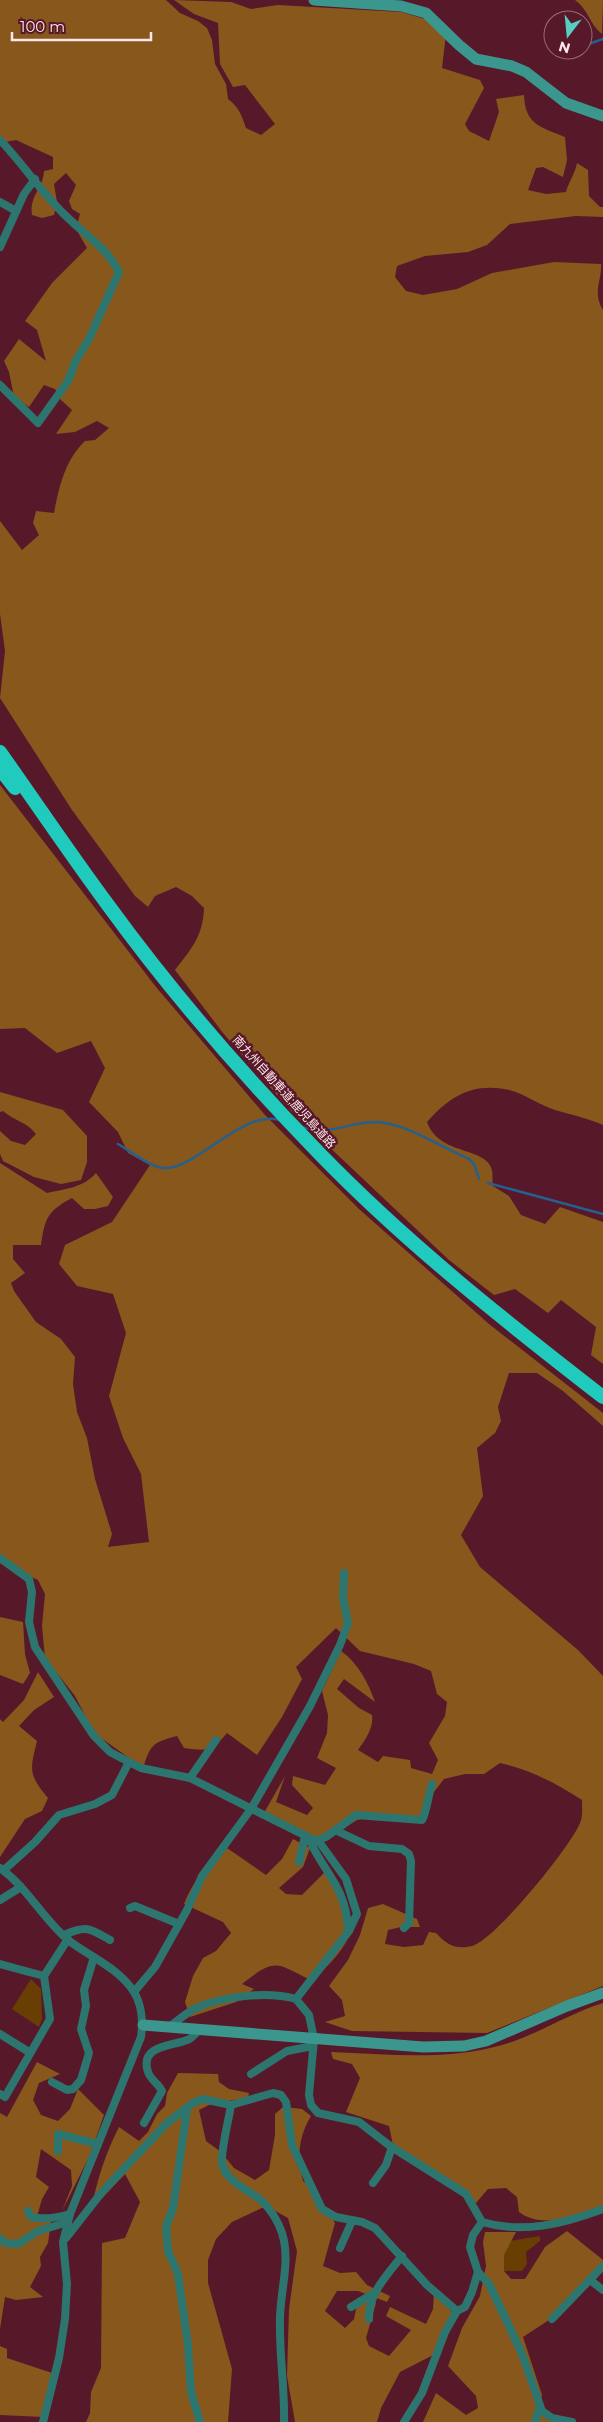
<svg xmlns="http://www.w3.org/2000/svg" width="603" height="2422" viewBox="0 0 603 2422" font-family="Montserrat,'Noto Sans JP',sans-serif">
<rect width="100%" height="100%" fill="#57182a"/>
<g fill="#693e03">
<polygon points="31,1979 41,1989 42,2019 39,2027 12,2009"/>
<polygon points="540,2236 540,2241 526,2252 527,2264 522,2271 502,2271 504,2242"/>
</g>
<g fill="#87571c">
<path d="M0,0H166L180,13L198,21L207,28L212,40L215,64L226,84L228,99C239,107 242,116 246,128L261,135L275,124L245,85L233,87L220,64L218,23L194,14L174,0L231,2L251,9L278,5L401,12L425,19L446,34L442,68L480,80L484,88L465,124L469,131L489,141L499,112L496,99L524,95C525,125 541,127 565,137L567,160L563,177L543,167L536,168L528,190L546,194L566,192C569,181 575,174 577,163L588,170L589,196L600,207H603V217L576,216L510,224L487,245L468,252L425,256L397,266L395,277L406,291L423,295L457,289L492,273L554,262L601,264C602,282 592,291 603,310V1125C587,1118 572,1115 555,1110C539,1105 525,1094 509,1090C473,1082 450,1096 427,1122C439,1156 486,1146 492,1170C493,1175 492,1181 493,1186L509,1196L521,1215L545,1224L560,1207L603,1222V1364L591,1355L596,1327L561,1300L548,1313L515,1289L494,1295L449,1260L291,1111L223,1033L175,970C192,948 203,936 204,908L192,896L176,887L155,896L148,907L135,896L72,810L0,698L5,651L0,614V521L22,550L39,535L33,523L36,511L54,513C59,487 65,460 85,441L95,440L109,428L97,421L75,432L56,434L72,410L61,400L55,389L44,385L29,407L14,397L9,372L4,361L19,339L46,361L37,330L25,321L52,283L87,248L76,229L80,214L72,209L69,201L76,185L66,173L54,184L57,202L54,215L42,218L32,215C29,196 43,189 44,171L53,169V157L16,140L0,143Z"/>
<path d="M575,0H603L602,34C590,25 588,9 575,0Z"/>
<path d="M0,785L156,987L265,1115L359,1209L489,1324L603,1413V1426L563,1391L537,1373H509L498,1407L501,1421L495,1433L477,1448L483,1496L461,1535L480,1567L578,1650L603,1676V1986L487,2033L352,2031L325,2022L345,2016L342,2000L329,1986L348,1960L360,1935L368,1908L383,1904L417,1919L420,1927H401L388,1930L385,1944L404,1947L423,1945L429,1932L436,1933C447,1945 456,1950 472,1946C495,1940 571,1846 580,1823C583,1817 582,1807 582,1800C556,1783 530,1770 500,1763L484,1774H465L444,1779L430,1797L422,1818L385,1814L357,1820L334,1834L312,1838L264,1813L285,1776L276,1802L307,1815L313,1808L292,1785L293,1776L325,1785L336,1768L317,1758L327,1733L328,1715L322,1691L341,1651C358,1663 368,1682 375,1702L344,1679L337,1689L359,1708L372,1715C374,1728 365,1740 358,1750L378,1762L383,1756L410,1760L411,1768L432,1774L438,1760L429,1743L445,1716L447,1702L437,1694L431,1671L414,1664L360,1651L336,1628L296,1667L302,1679L282,1717L257,1755L227,1733C211,1752 208,1751 184,1748L177,1736C155,1742 151,1743 144,1765L132,1760L94,1733L75,1696L45,1658L42,1626L45,1594L38,1580L0,1563V1163L47,1193C65,1189 83,1188 96,1173L113,1197L108,1206L95,1209H84L72,1198C48,1211 45,1217 41,1245H13V1259L25,1273L11,1283L14,1291L36,1322L61,1339L75,1357L73,1384L77,1412L87,1438L95,1479L112,1534L108,1547L149,1542L141,1474L123,1438L109,1396L126,1333L113,1294L77,1286L59,1264L65,1245L112,1222L150,1165L128,1153L118,1132L89,1102L105,1068L91,1041L57,1053L25,1028L0,1029Z"/>
<path d="M0,1092L63,1110L87,1136V1162L81,1180L61,1184L34,1177L3,1161L0,1154V1131L11,1141L25,1145L36,1134C26,1121 14,1121 3,1111L0,1112Z"/>
<polygon points="0,1617 23,1622 25,1654 30,1673 23,1684 0,1675"/>
<path d="M38,1672L54,1697L34,1710L19,1726L37,1741C30,1770 28,1774 48,1798L42,1811L25,1819L0,1857V1719L3,1722L24,1700Z"/>
<path d="M293,1839L310,1848L303,1867L279,1888L286,1894L302,1895L325,1872C366,1921 356,1940 312,1981C276,1963 276,1957 242,1984L254,1989L236,2002L190,2017L185,2002L193,1976L203,1958L216,1951L231,1933L223,1922L184,1904C193,1880 208,1865 227,1848L266,1875L282,1859Z"/>
<path d="M603,2003V2206C578,2215 543,2230 519,2212L517,2197L506,2188L488,2189L476,2203L394,2150L389,2126L346,2112L360,2078L352,2064L333,2059L331,2052C383,2054 439,2060 490,2048C530,2040 564,2015 603,2003Z"/>
<polygon points="37,2062 60,2074 39,2083 33,2100 41,2115 58,2121 70,2109 78,2089 104,2115 90,2155 62,2211 72,2186 71,2170 41,2149 36,2177 49,2187 42,2199 36,2220 51,2222 48,2243 40,2257 41,2266 30,2287 43,2297 16,2300 5,2297 0,2329 0,2113 7,2117"/>
<path d="M178,2073L218,2074L219,2082L229,2089L249,2093L248,2098L213,2103L199,2110L206,2141L221,2152L234,2168L255,2180L269,2170L275,2135V2114L283,2107L302,2109L311,2116C298,2138 297,2157 303,2181L313,2188L335,2223L323,2266L340,2273L356,2272L367,2285L390,2296L387,2302L358,2291H337L325,2311L345,2328L354,2319L358,2299L376,2303L366,2338L369,2346L389,2356L411,2330L386,2316L390,2307L426,2324L433,2309L434,2292L448,2305L455,2318L441,2351L400,2372L381,2408L377,2422H295L287,2376L289,2309L297,2251L288,2218L266,2206L232,2222L216,2239L208,2260V2283L232,2369L228,2422H86L90,2413L91,2392L101,2368L102,2243L125,2238L140,2202L125,2174L91,2210C97,2181 105,2154 119,2127L139,2141L148,2132L157,2114L165,2106L167,2093Z"/>
<polygon points="567,2231 603,2260 603,2268 549,2320 523,2337 542,2395 538,2412 551,2422 423,2422 436,2393 466,2415 478,2408 476,2396 448,2366 462,2328 480,2296 486,2266 483,2242 485,2232 516,2232 504,2255 504,2271 511,2279 525,2279 545,2247"/>
<polygon points="0,2346 7,2349 7,2358 52,2373 43,2417 0,2415"/>
</g>
<g fill="none" stroke-linecap="round" stroke-linejoin="round">
<g stroke="#26608e" stroke-width="2.5">
<polyline points="583,46 603,39"/>
<polyline points="565,55 574,50"/>
<path d="M302,1127C332,1136 348,1122 375,1122C404,1122 441,1147 469,1159L474,1164L479,1179"/>
<path d="M118,1144C130,1151 145,1163 158,1167C192,1177 240,1108 280,1120"/>
<polyline points="488,1183 603,1214"/>
</g>
<g stroke="#2d766f" stroke-width="8">
<path d="M0,140C23,164 42,193 66,216C84,234 107,248 119,272L89,339L76,360L68,381L38,423L0,385"/>
<polyline points="0,202 16,211"/>
<polyline points="0,247 24,194 35,179"/>
<path d="M0,1558L29,1579L32,1592L29,1622L35,1647L94,1736L110,1752L129,1762L141,1768L190,1778L320,1843L346,1879L357,1914L349,1931L296,1999L309,2015L314,2039L309,2095L311,2105L318,2113L359,2122L390,2146L466,2194L482,2222C523,2234 563,2224 603,2209"/>
<polyline points="190,1778 216,1740"/>
<polyline points="335,1830 369,1846 402,1849 409,1854 411,1861 409,1923 404,1928"/>
<path d="M308,1837C323,1872 346,1886 348,1929"/>
<path d="M315,1841L326,1837L356,1815L422,1820C427,1811 428,1796 432,1784"/>
<polyline points="299,1862 305,1836"/>
<path d="M0,1868C27,1887 43,1919 68,1940C90,1957 119,1968 134,1992C142,2005 143,2023 141,2037L70,2214L63,2242L67,2284L65,2319L59,2358L43,2422"/>
<polyline points="4,1870 35,1842 59,1815 95,1804 112,1795 129,1762"/>
<polyline points="0,1900 21,1887"/>
<polyline points="130,1908 135,1906 179,1924"/>
<path d="M64,1935C86,1925 90,1928 110,1940"/>
<polyline points="0,1964 44,1976"/>
<polyline points="134,1992 155,1967 187,1910 202,1876 251,1809 310,1706 340,1645 348,1623 343,1598 344,1573"/>
<path d="M169,2027C177,2021 185,2014 194,2009C222,1996 267,1991 296,1999"/>
<polyline points="0,2034 29,2052"/>
<polyline points="251,2074 287,2051 313,2046"/>
<polyline points="52,2082 67,2090 73,2089 81,2080 89,2053 81,2029 86,2006 84,1990 94,1957"/>
<polyline points="0,2094 5,2097 50,2019 44,1976 68,1939"/>
<path d="M231,2105C229,2119 221,2149 222,2162C224,2181 249,2190 262,2201C271,2210 278,2221 282,2233C291,2262 280,2290 280,2320C279,2354 285,2388 284,2422"/>
<polyline points="187,2109 173,2208 166,2227 168,2251 178,2274 188,2345 191,2392 200,2422"/>
<path d="M144,2123L162,2091C158,2083 150,2079 148,2072C139,2045 173,2046 187,2040C192,2039 196,2033 199,2030"/>
<polyline points="58,2151 58,2134 98,2144"/>
<polyline points="373,2183 386,2165 392,2147"/>
<path d="M28,2211L31,2217C45,2220 57,2218 70,2214"/>
<polyline points="482,2222 473,2235 470,2247 478,2272 489,2284 503,2313 522,2354 542,2411 552,2418 572,2422"/>
<polyline points="0,2238 5,2243 18,2244 38,2231 68,2222"/>
<polyline points="66,2238 102,2192 167,2123 193,2103 203,2099 231,2105 273,2093 281,2095 286,2102 292,2145 322,2209 336,2217 362,2222 375,2228 427,2285 457,2311"/>
<polyline points="340,2248 352,2221"/>
<polyline points="590,2280 603,2290"/>
<polyline points="351,2307 374,2293"/>
<path d="M369,2319C368,2294 387,2275 402,2256"/>
<polyline points="552,2319 603,2266"/>
<polyline points="404,2422 422,2393 445,2332 457,2311 465,2307 472,2292 478,2272"/>
<polyline points="535,2422 540,2406"/>
</g>
<g stroke="#3b978e" stroke-width="11">
<polyline points="314,0 401,6 426,13 459,45 476,59 512,66 526,72 566,103 603,116"/>
<polyline points="143,2025 423,2047 464,2046 486,2041 567,2006 603,1993"/>
</g>
<g stroke="#20cbbe" stroke-width="14">
<path d="M0,752C36,803 71,855 108,905C172,993 244,1076 319,1153C406,1243 505,1321 603,1397"/>
<polyline points="0,769 15,788"/>
</g>
</g>
<g text-anchor="middle" stroke-width="5" stroke-linejoin="round" paint-order="stroke">
<g font-size="12" fill="#fee5e9" stroke="#57182a">
<text transform="translate(284 1092) rotate(48)" y="4">南九州自動車道;鹿児島道路</text>
</g>
</g>
<g transform="translate(568 35) rotate(196)"><circle r="24" fill="#57182a" stroke="#9a6a76"/>
<path d="M0-4L9 19L0 12L-9 19Z" fill="#57cec2"/>
<text y="-8" font-size="14" font-weight="bold" text-anchor="middle" fill="#fee5e9">N</text>
</g>
<path d="M12 32v8h139v-8" fill="none" stroke="#fee5e9" stroke-width="2.5"/>
<text x="20" y="32" font-size="15" fill="#fee5e9" stroke="#57182a" stroke-width="4" paint-order="stroke">100 m</text>
</svg>
